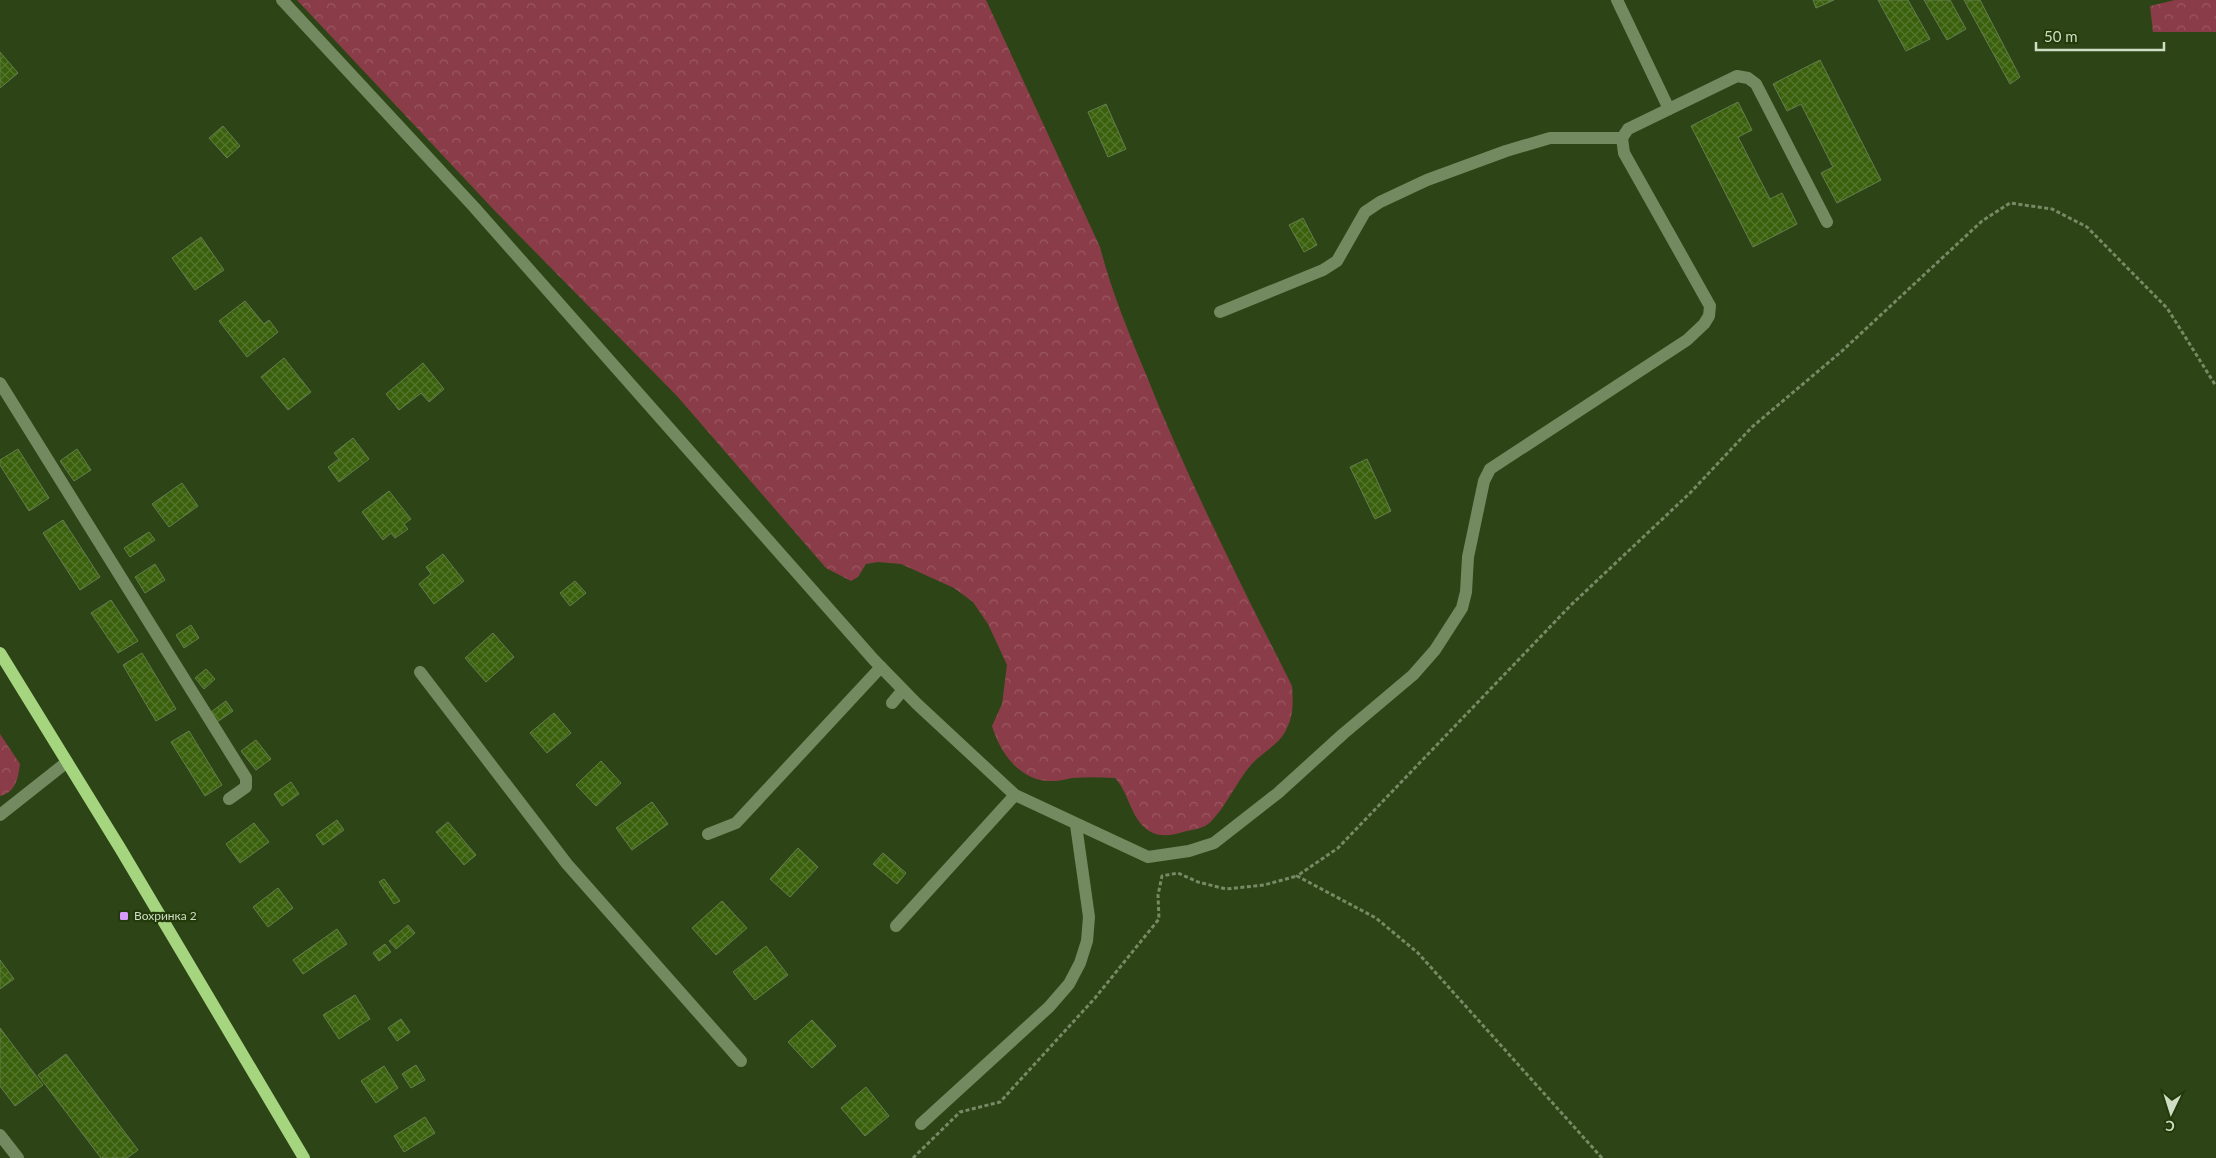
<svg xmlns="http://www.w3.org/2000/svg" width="2216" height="1158" viewBox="0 0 2216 1158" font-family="Lato,sans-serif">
<defs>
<pattern id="forest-crowns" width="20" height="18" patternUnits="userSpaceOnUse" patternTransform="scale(1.25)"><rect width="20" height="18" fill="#8b3c49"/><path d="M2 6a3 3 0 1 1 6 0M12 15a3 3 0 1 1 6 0" fill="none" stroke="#9a5862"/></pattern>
<pattern id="building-cross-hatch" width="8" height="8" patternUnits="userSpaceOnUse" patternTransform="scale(1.25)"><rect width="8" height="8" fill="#3a600c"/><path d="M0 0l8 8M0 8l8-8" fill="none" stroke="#55762e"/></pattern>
</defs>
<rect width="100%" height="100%" fill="#2d4516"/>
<g fill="url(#forest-crowns)">
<path d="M297,0H986L1100,247C1111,290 1128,331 1145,372C1188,480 1240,583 1292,686C1293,702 1294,715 1286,730C1279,745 1261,753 1251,765C1238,779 1220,818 1205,826C1199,829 1190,830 1183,832C1174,835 1162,837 1153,833C1130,822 1131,795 1115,778C1100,777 1086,777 1072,778C1066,779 1059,781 1053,781C1021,783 1000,753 992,726L1002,704L1007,665L988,624L973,602L954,588L901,564L878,562L866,564L858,577L851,581L826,568L677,396L495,211Z"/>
<polygon points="2175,0 2216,0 2216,32 2153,32 2150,6"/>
<path d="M0,734L20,764C18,778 16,792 0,796Z"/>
</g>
<g fill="url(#building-cross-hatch)" stroke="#637e4d">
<polygon points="1813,0 1834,0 1816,8"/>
<polygon points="1878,0 1908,0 1930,39 1906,51"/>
<polygon points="1924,0 1950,0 1966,29 1947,40"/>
<polygon points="1964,0 1980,0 2020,77 2010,84"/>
<polygon points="0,52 18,73 0,88"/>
<polygon points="1820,60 1881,180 1837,203 1821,173 1833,167 1801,104 1787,111 1773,84"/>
<polygon points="1738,102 1752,130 1738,137 1770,199 1782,193 1797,224 1753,247 1691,126"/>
<polygon points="1106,104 1126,149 1108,157 1088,112"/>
<polygon points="223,126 240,146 227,158 209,138"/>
<polygon points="1303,218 1317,245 1304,252 1289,225"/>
<polygon points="201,237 224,270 195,290 172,258"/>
<polygon points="245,301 264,324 269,320 278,332 247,357 219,321"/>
<polygon points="284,358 311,392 288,410 261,377"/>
<polygon points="423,363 444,389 429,402 421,393 399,410 386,394"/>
<polygon points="353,438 369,459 339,482 328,467 339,459 334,453"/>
<polygon points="18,449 49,498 29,511 0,465 0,460"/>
<polygon points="77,449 91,470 74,481 60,461"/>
<polygon points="1367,459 1391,511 1375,519 1350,467"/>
<polygon points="182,483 198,506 169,527 152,504"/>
<polygon points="389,491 411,519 404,524 408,529 395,538 391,533 383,540 362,512"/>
<polygon points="63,520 100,577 80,590 43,533"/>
<polygon points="149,532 155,540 130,557 124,548"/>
<polygon points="443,554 464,581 434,604 419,584 431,574 426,567"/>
<polygon points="155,564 165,580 145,593 135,577"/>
<polygon points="575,581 586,593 570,606 560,593"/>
<polygon points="111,600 138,641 118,653 91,613"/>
<polygon points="191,625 199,638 184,648 176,635"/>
<polygon points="493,633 514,657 486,682 465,658"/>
<polygon points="142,653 176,709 156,721 123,665"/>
<polygon points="206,669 215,679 204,689 195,678"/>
<polygon points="226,701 233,711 217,722 211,712"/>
<polygon points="554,713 571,733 547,753 530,733"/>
<polygon points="189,731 222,785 205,796 171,742"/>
<polygon points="256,740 271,759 256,770 241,751"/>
<polygon points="601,761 621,783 596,806 576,785"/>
<polygon points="291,782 299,794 282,806 274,794"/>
<polygon points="652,802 668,824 632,850 616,828"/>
<polygon points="337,820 344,830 323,845 316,835"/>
<polygon points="448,822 476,855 464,865 436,832"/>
<polygon points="254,823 269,842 240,863 226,844"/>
<polygon points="798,848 818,867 790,897 770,879"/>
<polygon points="883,853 906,873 897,884 873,864"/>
<polygon points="384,879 400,901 394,904 379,882"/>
<polygon points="278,888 293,908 268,927 253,907"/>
<polygon points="722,901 747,928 716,955 692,928"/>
<polygon points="408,925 415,933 396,949 389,941"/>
<polygon points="337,929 347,944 303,974 293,960"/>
<polygon points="385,944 391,952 379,961 373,953"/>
<polygon points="766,946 788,975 755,1000 733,972"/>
<polygon points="0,960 14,979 0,989"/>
<polygon points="355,995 370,1019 339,1039 323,1015"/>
<polygon points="401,1019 410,1032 397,1041 388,1028"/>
<polygon points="812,1020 836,1046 812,1068 788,1042"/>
<polygon points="0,1028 43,1085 15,1106 0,1086"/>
<polygon points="66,1054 138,1150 127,1158 101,1158 38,1075"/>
<polygon points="416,1065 425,1080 411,1088 402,1074"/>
<polygon points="384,1066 398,1088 376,1103 361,1081"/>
<polygon points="866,1087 889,1116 865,1136 841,1108"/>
<polygon points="425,1117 435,1133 404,1152 394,1136"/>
</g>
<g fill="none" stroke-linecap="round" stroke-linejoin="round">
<g stroke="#768a65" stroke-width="3" stroke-dasharray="4 2.5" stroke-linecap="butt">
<polyline points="913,1158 960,1112 1000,1102 1095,998 1159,919 1158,895 1162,876 1178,873 1198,882 1226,889 1264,885 1297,876"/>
<polyline points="1602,1158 1418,953 1376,918 1297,876 1338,848 1571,605 1690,493 1752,427 1842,351 1982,221 2010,203 2052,209 2087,227 2167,308 2216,386"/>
</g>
<g stroke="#738a61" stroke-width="12">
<polyline points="282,0 474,207 874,660 917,704 1015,795 1148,857 1189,851 1214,843 1278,793 1343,734 1413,675 1435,650 1462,608 1466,592 1468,557 1484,481 1490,469 1687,340 1704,324 1709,316 1710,306 1624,153 1622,138 1628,129 1737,76 1748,78 1756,84 1827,222"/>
<polyline points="1617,0 1669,109"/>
<polyline points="1220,312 1323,270 1337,261 1365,212 1380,202 1427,180 1506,151 1550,138 1622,138"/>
<polyline points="0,383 246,778 246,787 229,799"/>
<polyline points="420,672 567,864 741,1061"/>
<polyline points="892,703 903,690"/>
<polyline points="0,815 67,762"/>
<polyline points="708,834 736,823 881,667"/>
<polyline points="896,926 1015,795"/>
<polyline points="921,1124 1049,1007 1069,984 1080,963 1087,941 1089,917 1076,825"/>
<polyline points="0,1135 18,1158"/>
</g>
<polyline stroke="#a6d580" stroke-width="12" points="0,653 120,848 304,1158"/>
</g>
<rect fill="#d69bfa" stroke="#233a0a" stroke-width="2" x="119" y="911" width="10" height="10" rx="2.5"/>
<g text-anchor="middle" stroke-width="4.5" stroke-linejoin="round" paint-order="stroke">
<g font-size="12" fill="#ceddc3" stroke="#233a0a" text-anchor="start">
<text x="134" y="920">Вохринка 2</text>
</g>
</g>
<g transform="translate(2171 1113) rotate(184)" stroke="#233a0a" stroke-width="4" paint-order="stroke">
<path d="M0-4L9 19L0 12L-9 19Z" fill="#ceddc3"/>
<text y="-8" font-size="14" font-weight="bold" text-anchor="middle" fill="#ceddc3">С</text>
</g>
<path d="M2036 42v8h128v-8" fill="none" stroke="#ceddc3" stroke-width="2.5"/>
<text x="2044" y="42" font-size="15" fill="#ceddc3" stroke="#233a0a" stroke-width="4" paint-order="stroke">50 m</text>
</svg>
